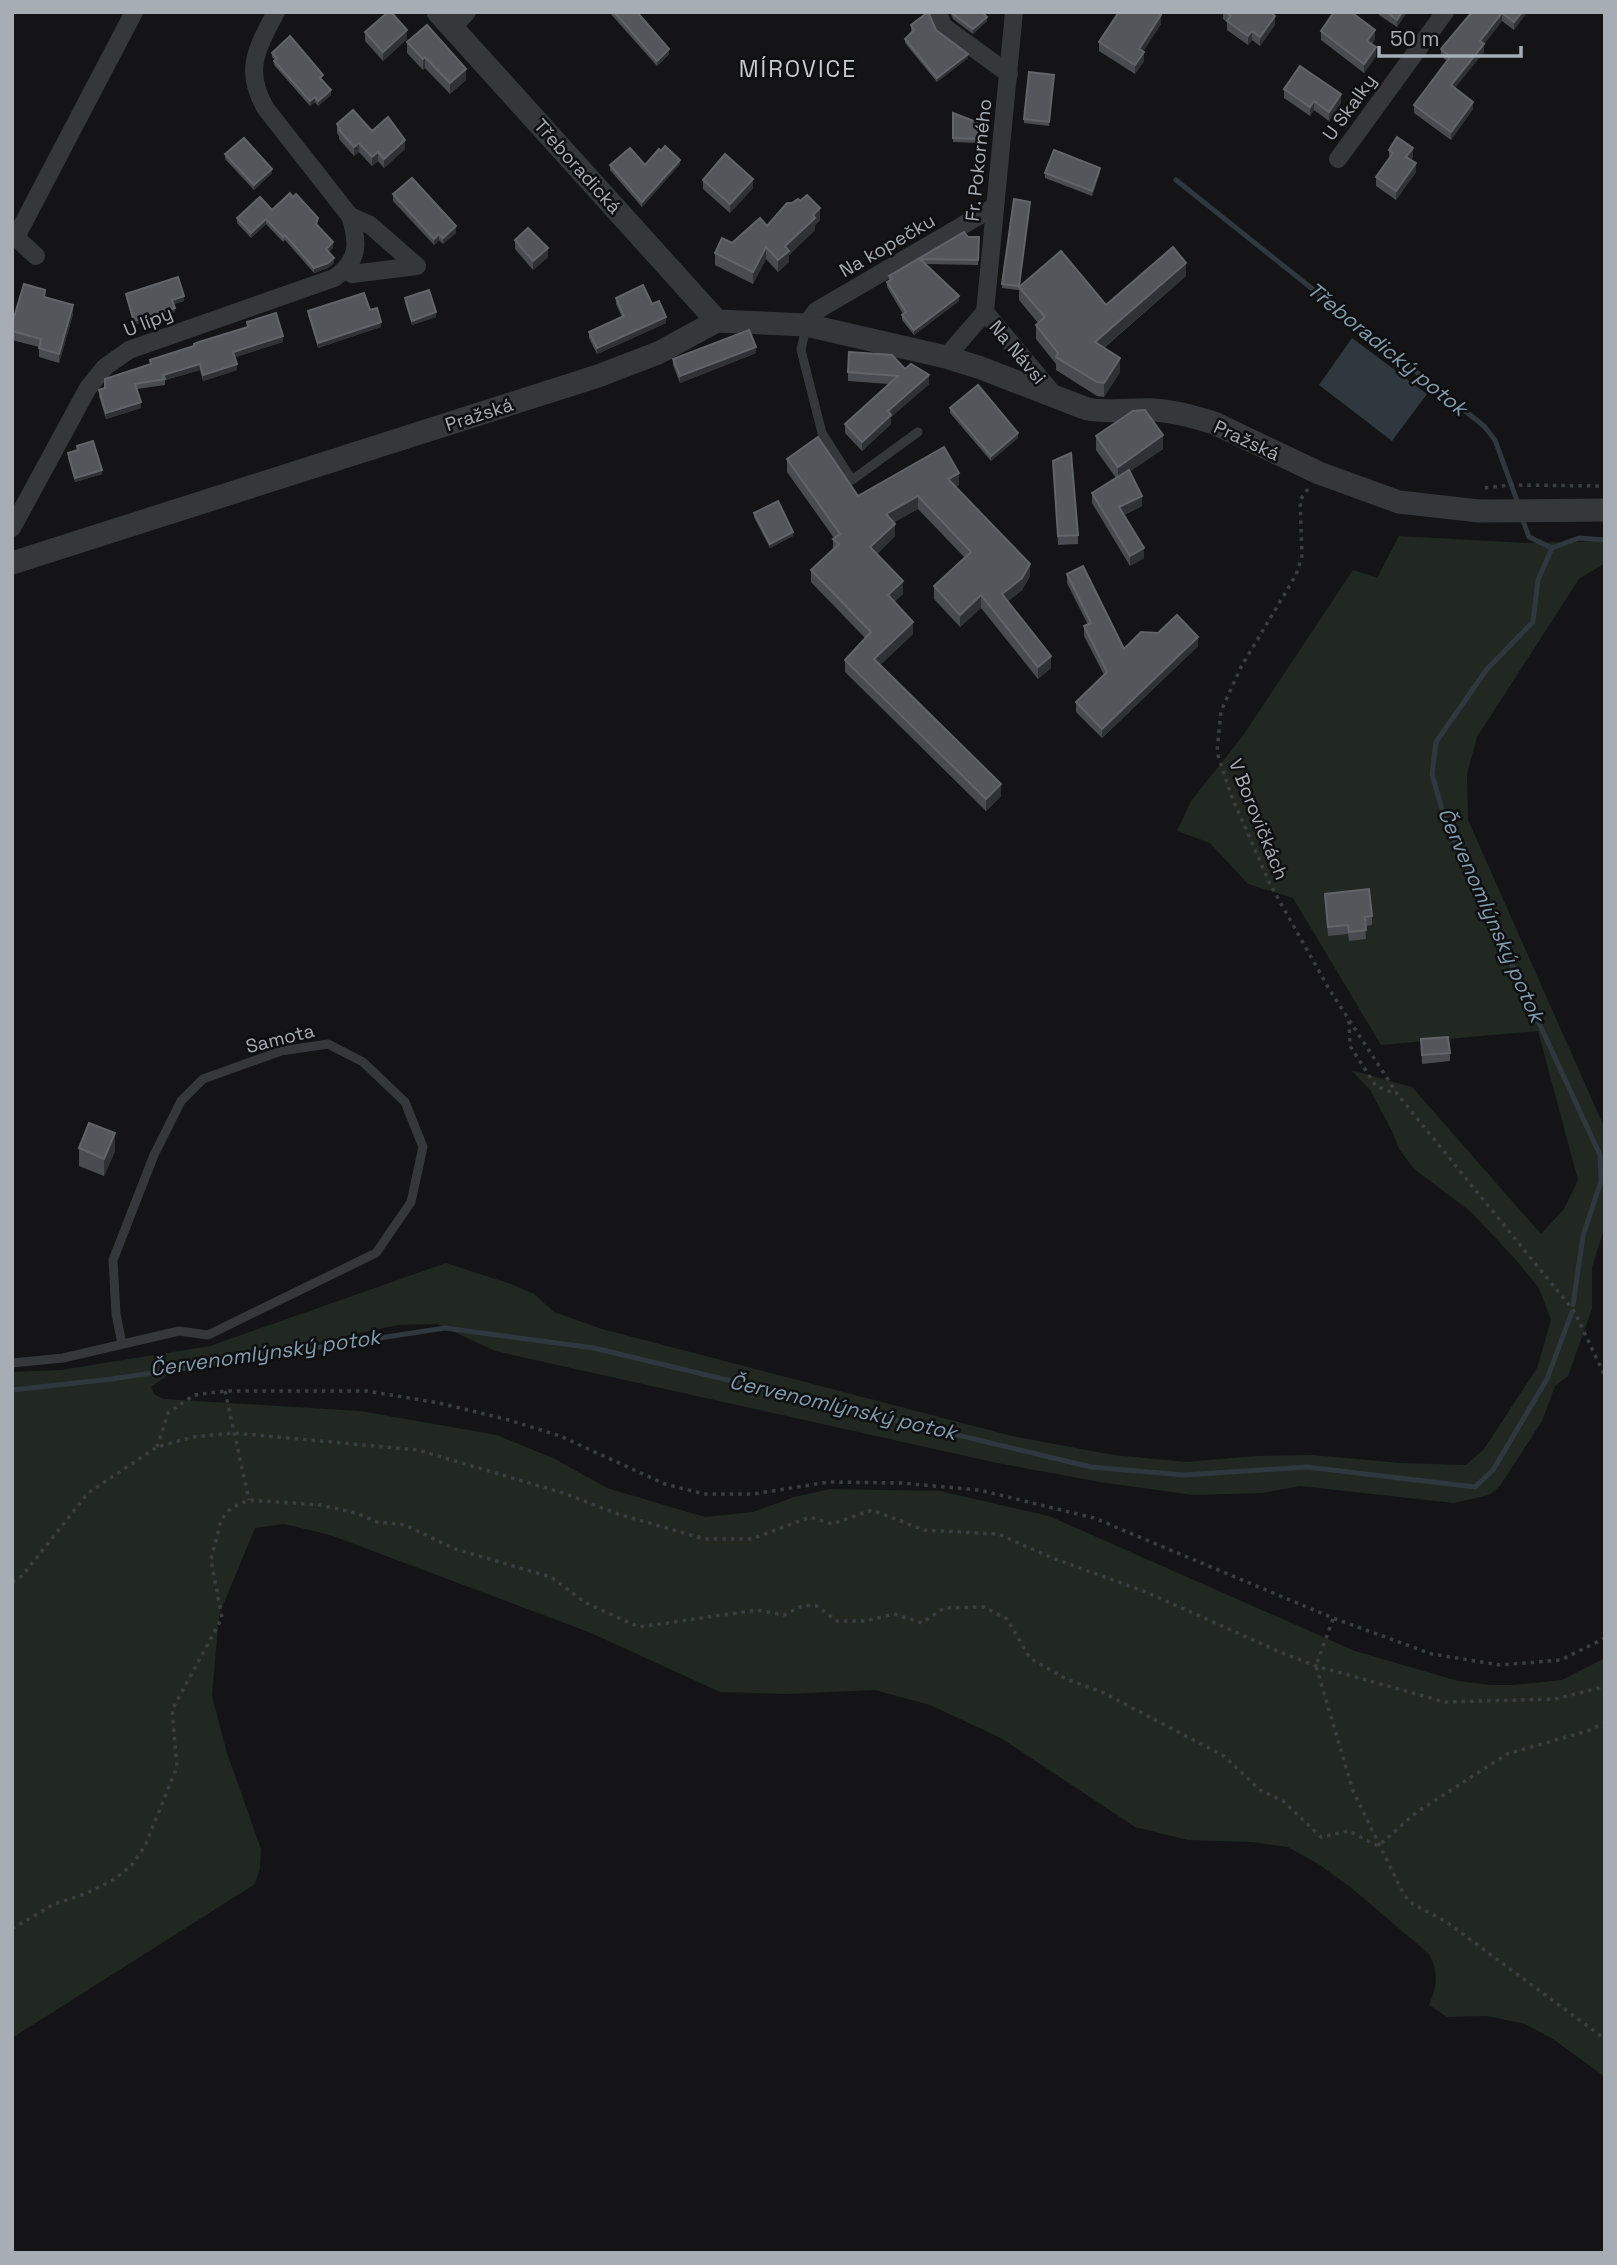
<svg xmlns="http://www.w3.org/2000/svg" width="1617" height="2265" viewBox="0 0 1617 2265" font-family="'Space Grotesk',sans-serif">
<rect width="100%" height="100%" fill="#141416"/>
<path fill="#212821" d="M1399,536L1525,543L1605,541V563L1579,579L1477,737L1467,774L1468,820L1605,1129V1226L1592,1267V1309L1568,1376L1555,1386L1542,1421L1500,1486L1489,1495L1454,1503L1300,1486L1262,1493L1193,1495L1100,1482L997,1463L495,1351L437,1324L397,1325L168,1375L151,1387L155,1395L164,1399L360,1411L497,1435L555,1459L607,1488L705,1517L753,1512L794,1497L831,1489L940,1491L1049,1516L1355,1651L1458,1681L1491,1685H1513L1562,1680L1605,1658V2077L1553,2039L1525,2024L1487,2016L1447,2017L1429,2005C1437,1986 1439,1973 1429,1954L1354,1890L1320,1865L1288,1847L1252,1842L1188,1840L1135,1827L1001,1738L930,1705L875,1690L786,1694L720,1692L591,1633L330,1535L284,1524L255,1528L219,1615L212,1696L227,1753L261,1849L260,1868L255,1884L12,2038V1372L61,1370L210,1346L446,1263L511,1284L534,1294L554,1312L602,1329L1012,1436L1113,1455L1187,1462L1255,1456L1313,1455L1401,1463L1466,1465L1484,1449L1537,1368L1551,1320L1539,1288L1517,1261L1471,1212L1414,1169L1399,1149L1393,1133L1370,1090L1351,1070L1412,1087L1541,1234L1564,1209L1578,1180L1538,1031L1381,1045L1293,898L1248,884L1210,843L1177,831L1191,801L1242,737L1353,570L1377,578Z"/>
<polygon fill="#2e383e" points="1352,338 1427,394 1392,441 1319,385"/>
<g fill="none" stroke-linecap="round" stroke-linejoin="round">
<g stroke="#2e383e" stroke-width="5">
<polyline points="1176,180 1484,426 1495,440 1519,506"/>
<polyline points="1521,515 1529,537 1552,548"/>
<polyline points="1552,548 1538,580 1533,622 1487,669 1436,742 1432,774 1445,820 1600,1155 1601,1181 1583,1236 1573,1305"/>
<polyline points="1552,548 1579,538 1605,540"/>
<polyline points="12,1390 112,1379 445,1328 594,1348 1091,1467 1184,1475 1307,1467 1475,1487 1493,1470 1547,1379 1572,1312"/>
</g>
<g stroke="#3b3e41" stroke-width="3.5" stroke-dasharray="3.5 5" stroke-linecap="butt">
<polyline points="1485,488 1509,485 1605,486"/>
<polyline points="1308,489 1300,500 1302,556 1296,575 1241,667 1221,711 1217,752 1231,795 1270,884 1329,989 1398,1095 1574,1311 1605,1376"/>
<polyline points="1349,1021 1350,1046 1376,1086 1396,1094"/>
<polyline points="225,1391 249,1500"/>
<polyline points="157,1447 168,1413 194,1395 225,1391 367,1391 439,1403 509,1420 560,1436 665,1484 704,1494 753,1494 829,1482 901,1483 979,1490 1094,1518 1333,1618 1432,1654 1500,1665 1561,1660 1605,1638"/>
<polyline points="12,1582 22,1576 88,1493 157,1447 193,1437 234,1433 418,1450 563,1493 618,1514 705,1539 752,1539 810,1517 832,1524 872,1510 924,1530 998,1534 1055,1559 1146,1592 1280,1652 1316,1666 1445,1702 1555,1699 1599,1688 1605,1683"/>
<polyline points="1333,1619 1316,1666 1353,1791 1404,1895 1413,1904 1445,1921 1605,2039"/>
<polyline points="12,1929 54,1904 85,1894 113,1880 131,1866 145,1846 177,1767 172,1710 222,1618 211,1560 221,1520 231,1508 249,1500 320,1505 356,1513 377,1522 405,1525 455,1549 551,1577 586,1603 639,1627 757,1610 784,1615 804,1605 817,1606 837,1621 865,1621 894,1614 922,1623 944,1608 984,1607 1007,1619 1030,1658 1066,1679 1102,1692 1224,1756 1260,1790 1283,1801 1321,1837 1349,1831 1378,1846 1417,1812 1507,1754 1587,1731 1605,1723"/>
</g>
<g stroke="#35373a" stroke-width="9">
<polyline points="806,327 801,350 822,433 852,480 918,432"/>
<polyline points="12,1363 63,1358 179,1331 208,1335 376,1253 411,1202 423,1147 405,1102 363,1062 328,1044 281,1051 203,1079 181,1101 154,1155 113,1260 116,1314 122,1344"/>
</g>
<g stroke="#35373a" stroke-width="18">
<polyline points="938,12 943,26 1009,74"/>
<polyline points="453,27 467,12"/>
<polyline points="1338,159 1445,12"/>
<polyline points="12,234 36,256"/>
<polyline points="16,237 134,12"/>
<polyline points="345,270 352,274 417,266 370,225 350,216"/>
<polyline points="985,312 1014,12"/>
<polyline points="806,325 816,311 994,207"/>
<polyline points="946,357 985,312 1055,396"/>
<path d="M12,528L88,388L105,367L129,350L334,278C359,261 359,243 350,216L266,109C243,70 257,49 276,12"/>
</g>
<g stroke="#35373a" stroke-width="23">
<polyline points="438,12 717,321"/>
<path d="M12,563L598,376L658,353L717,321L806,325L946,357L981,368L1087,409C1110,413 1132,409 1154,410C1174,411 1195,417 1214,423L1319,473L1399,502L1479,511L1605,510"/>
</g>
</g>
<g fill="#4a4b51">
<polygon points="609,12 640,12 638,14 669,54 657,66"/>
<polygon points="950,12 987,12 984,14 987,21 973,34 953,19"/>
<polygon points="1223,12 1271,12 1275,25 1260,46 1252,40 1248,45 1227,30 1227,22 1223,19"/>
<polygon points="1379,12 1407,12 1397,27 1379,15"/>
<polygon points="1472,12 1527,12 1514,30 1502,21 1484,44 1484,52 1454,88 1473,109 1451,140 1414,113 1414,105 1447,61 1441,56 1441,49"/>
<polygon points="1161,24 1143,51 1144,61 1135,74 1099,51 1099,42"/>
<polygon points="911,25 968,58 937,82 905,43 905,39 912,32 911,30"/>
<polygon points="1321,31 1375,39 1372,44 1376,56 1364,73 1321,40"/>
<polygon points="365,32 407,39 383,61 365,41"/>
<polygon points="407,42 466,80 450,94 425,68 423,70 407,53"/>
<polygon points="272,53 323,79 322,80 331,95 318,106 315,102 310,106 274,65 275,60 272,57"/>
<polygon points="1054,79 1049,126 1024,123 1024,119"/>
<polygon points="1284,89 1341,103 1329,121 1314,110 1310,116 1284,98"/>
<polygon points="953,113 979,123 979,143 953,142"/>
<polygon points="337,124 372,131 405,149 384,168 378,161 372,166 359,152 354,156 339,139 339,136 337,133"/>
<polygon points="1389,150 1413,157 1411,160 1416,172 1396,200 1376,186 1376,177 1389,159"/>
<polygon points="225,154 272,173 254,190 225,159"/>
<polygon points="680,164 642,207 610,170 610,165"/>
<polygon points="1100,172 1092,196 1045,178 1045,173"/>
<polygon points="703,180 753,188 730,213 703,189"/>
<polygon points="393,194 456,233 443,244 439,240 434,245 393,201"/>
<polygon points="1030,206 1019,286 1106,305 1186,276 1104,348 1120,372 1104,397 1097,396 1056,370 1056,364 1036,339 1036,325 1038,323 1019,300 1019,290 1002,288 1002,284"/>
<polygon points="272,210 317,225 333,248 328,252 334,263 328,268 314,273 285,240 283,242 266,224 251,238 237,223 237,218"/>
<polygon points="820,220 815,225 815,230 789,255 789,262 778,272 766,259 753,284 715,265 715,253 767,226"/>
<polygon points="964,232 968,237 979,237 978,265 926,264 959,301 914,335 902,320 902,315 903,314 887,287 887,282 889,281 889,276"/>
<polygon points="515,240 548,257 533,270 515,249"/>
<polygon points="126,294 184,301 174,304 175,312 134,325 126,298"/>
<polygon points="45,297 73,314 59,363 39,357 39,347 12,340 12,324"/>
<polygon points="405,298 436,317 412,325 405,303"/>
<polygon points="616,298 666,323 597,354 589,338 589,332 622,317 616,304"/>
<polygon points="370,310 381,327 318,348 308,315 308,311"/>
<polygon points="247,322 283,342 235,357 237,370 203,381 200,370 165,380 165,385 137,389 141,408 106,419 99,396 99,390 105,388 150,365 150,360 194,347 247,327"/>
<polygon points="756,353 680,383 673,365 673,359"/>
<polygon points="905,369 929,384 891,417 891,424 862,451 845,433 845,424 889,384 848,381 848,372"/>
<polygon points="950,408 1018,438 991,461 950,413"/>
<polygon points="1096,436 1163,449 1130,471 1142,506 1124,515 1144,558 1130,566 1092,503 1092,493 1116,478 1096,450"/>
<polygon points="77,446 102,474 75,482 68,458 68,453 77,450"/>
<polygon points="787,459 858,496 959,485 956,487 1030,576 1022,590 1008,601 1051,668 1038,679 981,608 960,627 934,599 934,586 965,558 918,509 894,522 895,536 877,554 903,594 894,602 913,634 880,665 1001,796 986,811 845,672 845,660 865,638 811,582 811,570 833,549 833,539 834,538 787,472"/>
<polygon points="1053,461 1078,535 1078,544 1058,545"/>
<polygon points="754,513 793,536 770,548 754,517"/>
<polygon points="1067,574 1124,649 1198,646 1102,738 1076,712 1076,702 1104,675 1084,636 1084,626 1088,625 1067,583"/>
<polygon points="1325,894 1372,916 1372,925 1365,926 1366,939 1349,941 1348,934 1328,936"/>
<polygon points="1421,1039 1450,1053 1450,1061 1422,1064"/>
<polygon points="79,1148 115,1151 104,1176 79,1166"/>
</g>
<g fill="#303135">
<polygon points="1402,12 1407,12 1397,27 1397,20"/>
<polygon points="1522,12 1527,12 1514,30 1514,22"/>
<polygon points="1502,13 1502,21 1484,44 1484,52 1451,93 1451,85 1480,41"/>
<polygon points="1161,15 1161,24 1139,58 1139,49"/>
<polygon points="1275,16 1275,25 1260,46 1260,37"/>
<polygon points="987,17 987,21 973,34 973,29"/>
<polygon points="407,30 407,39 383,61 383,52"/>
<polygon points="1375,30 1375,39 1367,50 1367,41"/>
<polygon points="1252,31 1252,40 1248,45 1248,36"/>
<polygon points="1376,47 1376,56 1364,73 1364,64"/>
<polygon points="669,49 669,54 657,66 657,61"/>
<polygon points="1144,52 1144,61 1135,74 1135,65"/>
<polygon points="968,54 968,58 937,82 937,78"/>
<polygon points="425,57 425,68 423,70 423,59"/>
<polygon points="466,69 466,80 450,94 450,83"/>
<polygon points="331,90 331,95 318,106 318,101"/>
<polygon points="1341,94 1341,103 1329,121 1329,112"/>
<polygon points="315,97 315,102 310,106 310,101"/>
<polygon points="1314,101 1314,110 1310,116 1310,107"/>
<polygon points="1473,102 1473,109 1451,140 1451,132"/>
<polygon points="405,140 405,149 384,168 384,159"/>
<polygon points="359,143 359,152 354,156 354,147"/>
<polygon points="1413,148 1413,157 1406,166 1406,157"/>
<polygon points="378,152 378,161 372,166 372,157"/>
<polygon points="680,160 680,164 642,207 642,202"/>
<polygon points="1416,163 1416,172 1396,200 1396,191"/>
<polygon points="1100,168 1100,172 1092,196 1092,191"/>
<polygon points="272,169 272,173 254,190 254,185"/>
<polygon points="753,179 753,188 730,213 730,204"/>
<polygon points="820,208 820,220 815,225 815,230 789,255 789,262 778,272 778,260 785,246"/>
<polygon points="266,219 266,224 251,238 251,233"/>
<polygon points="456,226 456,233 443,244 443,238"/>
<polygon points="439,234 439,240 434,245 434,239"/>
<polygon points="333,242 333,248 326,254 326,249"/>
<polygon points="766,247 766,259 753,284 753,272"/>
<polygon points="548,248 548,257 533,270 533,261"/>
<polygon points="334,258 334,263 328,268 314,273 314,268"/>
<polygon points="1186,263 1186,276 1095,355 1095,342"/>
<polygon points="184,296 184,301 172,304 172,300"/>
<polygon points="959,296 959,301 914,335 914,330"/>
<polygon points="73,305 73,314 59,363 59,354"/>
<polygon points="175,308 175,312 134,325 134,321"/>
<polygon points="436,312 436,317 412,325 412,321"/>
<polygon points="666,317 666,323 597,354 597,348"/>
<polygon points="381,322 381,327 318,348 318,343"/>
<polygon points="283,336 283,342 233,358 233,352"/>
<polygon points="756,347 756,353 680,383 680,376"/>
<polygon points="1120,358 1120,372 1104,397 1104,383"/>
<polygon points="200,364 200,370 165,380 163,375"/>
<polygon points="237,364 237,370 203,381 203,375"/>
<polygon points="929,375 929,384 891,417 891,424 862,451 862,442 888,411"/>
<polygon points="141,402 141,408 106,419 106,413"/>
<polygon points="1018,433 1018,438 991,461 991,456"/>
<polygon points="1163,435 1163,449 1118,480 1118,467"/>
<polygon points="102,470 102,474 75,482 75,478"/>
<polygon points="959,473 959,485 948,491 948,479"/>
<polygon points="918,496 918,509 886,527 886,514"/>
<polygon points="1142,496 1142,506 1119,517 1119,507"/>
<polygon points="895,524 895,536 870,560 870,547"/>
<polygon points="793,532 793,536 770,548 770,544"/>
<polygon points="1144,548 1144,558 1130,566 1130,556"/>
<polygon points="1030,564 1030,576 1022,590 1002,606 1002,594"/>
<polygon points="903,581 903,594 888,608 888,595"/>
<polygon points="981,595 981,608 960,627 960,615"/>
<polygon points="913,622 913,634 874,671 874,659"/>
<polygon points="1198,637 1198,646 1102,738 1102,729"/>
<polygon points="1051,656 1051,668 1038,679 1038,667"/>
<polygon points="1001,784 1001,796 986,811 986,799"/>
<polygon points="115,1133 115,1151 104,1176 104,1159"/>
</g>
<g fill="#54565b" stroke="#616469" stroke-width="2">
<polygon points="388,12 391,12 407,30 383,52 365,32"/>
<polygon points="614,12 637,12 669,49 657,61"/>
<polygon points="928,12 936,30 968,54 937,78 905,39 914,30 911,25"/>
<polygon points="952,12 982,12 987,17 973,29 953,14"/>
<polygon points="1119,12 1157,12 1161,15 1139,49 1144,52 1135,65 1099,42"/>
<polygon points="1226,12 1271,12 1275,16 1260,37 1252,31 1248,36 1227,21 1231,16"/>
<polygon points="1334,12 1351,12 1375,30 1367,41 1376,47 1364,64 1321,31"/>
<polygon points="1387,12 1402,12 1397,20"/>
<polygon points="1472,12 1522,12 1514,22 1502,13 1480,41 1484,44 1451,85 1473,102 1451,132 1414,105 1450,57 1441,49"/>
<polygon points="427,25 466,69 450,83 425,57 423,59 407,42"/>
<polygon points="290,36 323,75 320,78 331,90 318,101 315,97 310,101 274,61 277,58 272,53"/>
<polygon points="1300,66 1341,94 1329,112 1314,101 1310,107 1284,89"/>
<polygon points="1029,72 1054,75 1049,122 1024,119"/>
<polygon points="353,110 372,131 388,117 405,140 384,159 378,152 372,157 359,143 354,147 339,130 340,129 337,124"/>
<polygon points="953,113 979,123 979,139 953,138"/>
<polygon points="1397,137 1413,148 1406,157 1416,163 1396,191 1376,177 1393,153 1389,150"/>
<polygon points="244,138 272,169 254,185 225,154"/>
<polygon points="665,146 680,160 642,202 610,165 630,148 645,165 659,149 661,151"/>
<polygon points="1054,150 1100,168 1092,191 1045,173"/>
<polygon points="725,154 753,179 730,204 703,180"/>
<polygon points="412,178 456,226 443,238 439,234 434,239 393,194"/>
<polygon points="290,193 293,197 296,194 318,218 316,224 333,242 326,249 334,258 328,263 314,268 285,235 283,237 266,219 251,233 237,218 260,197 272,210"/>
<polygon points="807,195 820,208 813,215 815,218 785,246 789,251 778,260 766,247 753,272 715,253 722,238 732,243 760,218 767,226 787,203 792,203 798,199 800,201"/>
<polygon points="1014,199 1030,202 1019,286 1002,284"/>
<polygon points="528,228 548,248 533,261 515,240"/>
<polygon points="964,232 968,237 979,237 978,260 920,259 959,296 914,330 902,315 906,312 887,282 892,279 889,276"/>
<polygon points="1173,247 1186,263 1095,342 1120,358 1104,383 1097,382 1056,357 1058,353 1036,325 1045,317 1019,287 1061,251 1106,305"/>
<polygon points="178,277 184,296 172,300 175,308 134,321 126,294"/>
<polygon points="24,284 45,290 44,297 73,305 59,354 39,348 41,339 12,331 12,324"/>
<polygon points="643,285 652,304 659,301 666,317 597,348 589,332 624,316 616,298"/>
<polygon points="429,290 436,312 412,321 405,298"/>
<polygon points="364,293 370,310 377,308 381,322 318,343 308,311"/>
<polygon points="276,313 283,336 233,352 237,364 203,375 200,364 163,375 165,379 135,384 141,402 106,413 99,390 105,388 105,379 151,364 150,360 194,346 194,344 199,342 248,327 247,322"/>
<polygon points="749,330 756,347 680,376 673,359"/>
<polygon points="849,352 892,355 905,369 911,364 929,375 888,411 891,415 862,442 845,424 898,376 848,372"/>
<polygon points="978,385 1018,433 991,456 950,408"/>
<polygon points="1145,410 1163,435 1118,467 1096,436 1133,411"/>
<polygon points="818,437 858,496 944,447 959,473 948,479 1030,564 1022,578 1002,594 1051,656 1038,667 981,595 960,615 934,586 971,552 918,496 886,514 895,524 870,547 903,581 888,595 913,622 874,659 1001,784 986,799 845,660 871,632 811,570 839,544 833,539 840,534 787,459"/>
<polygon points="93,441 102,470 75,478 68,453 78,450 77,446"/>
<polygon points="1071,453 1078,535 1058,536 1053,461"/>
<polygon points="1129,470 1142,496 1119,507 1144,548 1130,556 1092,493"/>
<polygon points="778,501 793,532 770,544 754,513"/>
<polygon points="1083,566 1124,649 1141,632 1158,633 1177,615 1198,637 1102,729 1076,702 1107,672 1084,626 1091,623 1067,574"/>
<polygon points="1369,889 1372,916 1365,917 1366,930 1349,932 1348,925 1328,927 1325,894"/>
<polygon points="1448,1037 1450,1053 1422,1055 1421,1039"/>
<polygon points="89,1123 115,1133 104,1159 79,1148"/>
</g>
<g text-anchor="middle" stroke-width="5" stroke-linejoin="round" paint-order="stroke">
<g font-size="19" fill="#a7adb5" stroke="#0f0f11">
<text transform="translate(1349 107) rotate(-54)" y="7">U Skalky</text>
<text transform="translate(978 160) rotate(-84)" y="7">Fr. Pokorného</text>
<text transform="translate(578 166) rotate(48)" y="7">Třeboradická</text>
<text transform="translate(887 245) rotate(-30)" y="7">Na kopečku</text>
<text transform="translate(148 321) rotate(-22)" y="7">U lípy</text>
<text transform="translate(1018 352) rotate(50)" y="7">Na Návsi</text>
<text transform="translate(479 414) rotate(-18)" y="7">Pražská</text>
<text transform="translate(1247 440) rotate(25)" y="7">Pražská</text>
<text transform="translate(1259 819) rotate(68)" y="7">V Borovičkách</text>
<text transform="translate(280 1038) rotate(-14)" y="7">Samota</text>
</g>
<g font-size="21" font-style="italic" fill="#809dae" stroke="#0f0f11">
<text transform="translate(1387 349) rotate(39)" y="7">Třeboradický potok</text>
<text transform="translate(1491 915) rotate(66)" y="7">Červenomlýnský potok</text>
<text transform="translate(265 1353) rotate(-8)" y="7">Červenomlýnský potok</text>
<text transform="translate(843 1407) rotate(13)" y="7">Červenomlýnský potok</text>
</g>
<g font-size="23" letter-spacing="2" fill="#c7cbd1" stroke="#0f0f11">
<text x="798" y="77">MÍROVICE</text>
</g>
</g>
<rect width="1617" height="2265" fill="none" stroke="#a7adb5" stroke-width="28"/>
<path d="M1379 46v10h142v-10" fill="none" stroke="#a7adb5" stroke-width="3.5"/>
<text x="1390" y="46" font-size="21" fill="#a7adb5" stroke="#0f0f11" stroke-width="5" paint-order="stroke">50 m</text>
</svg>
